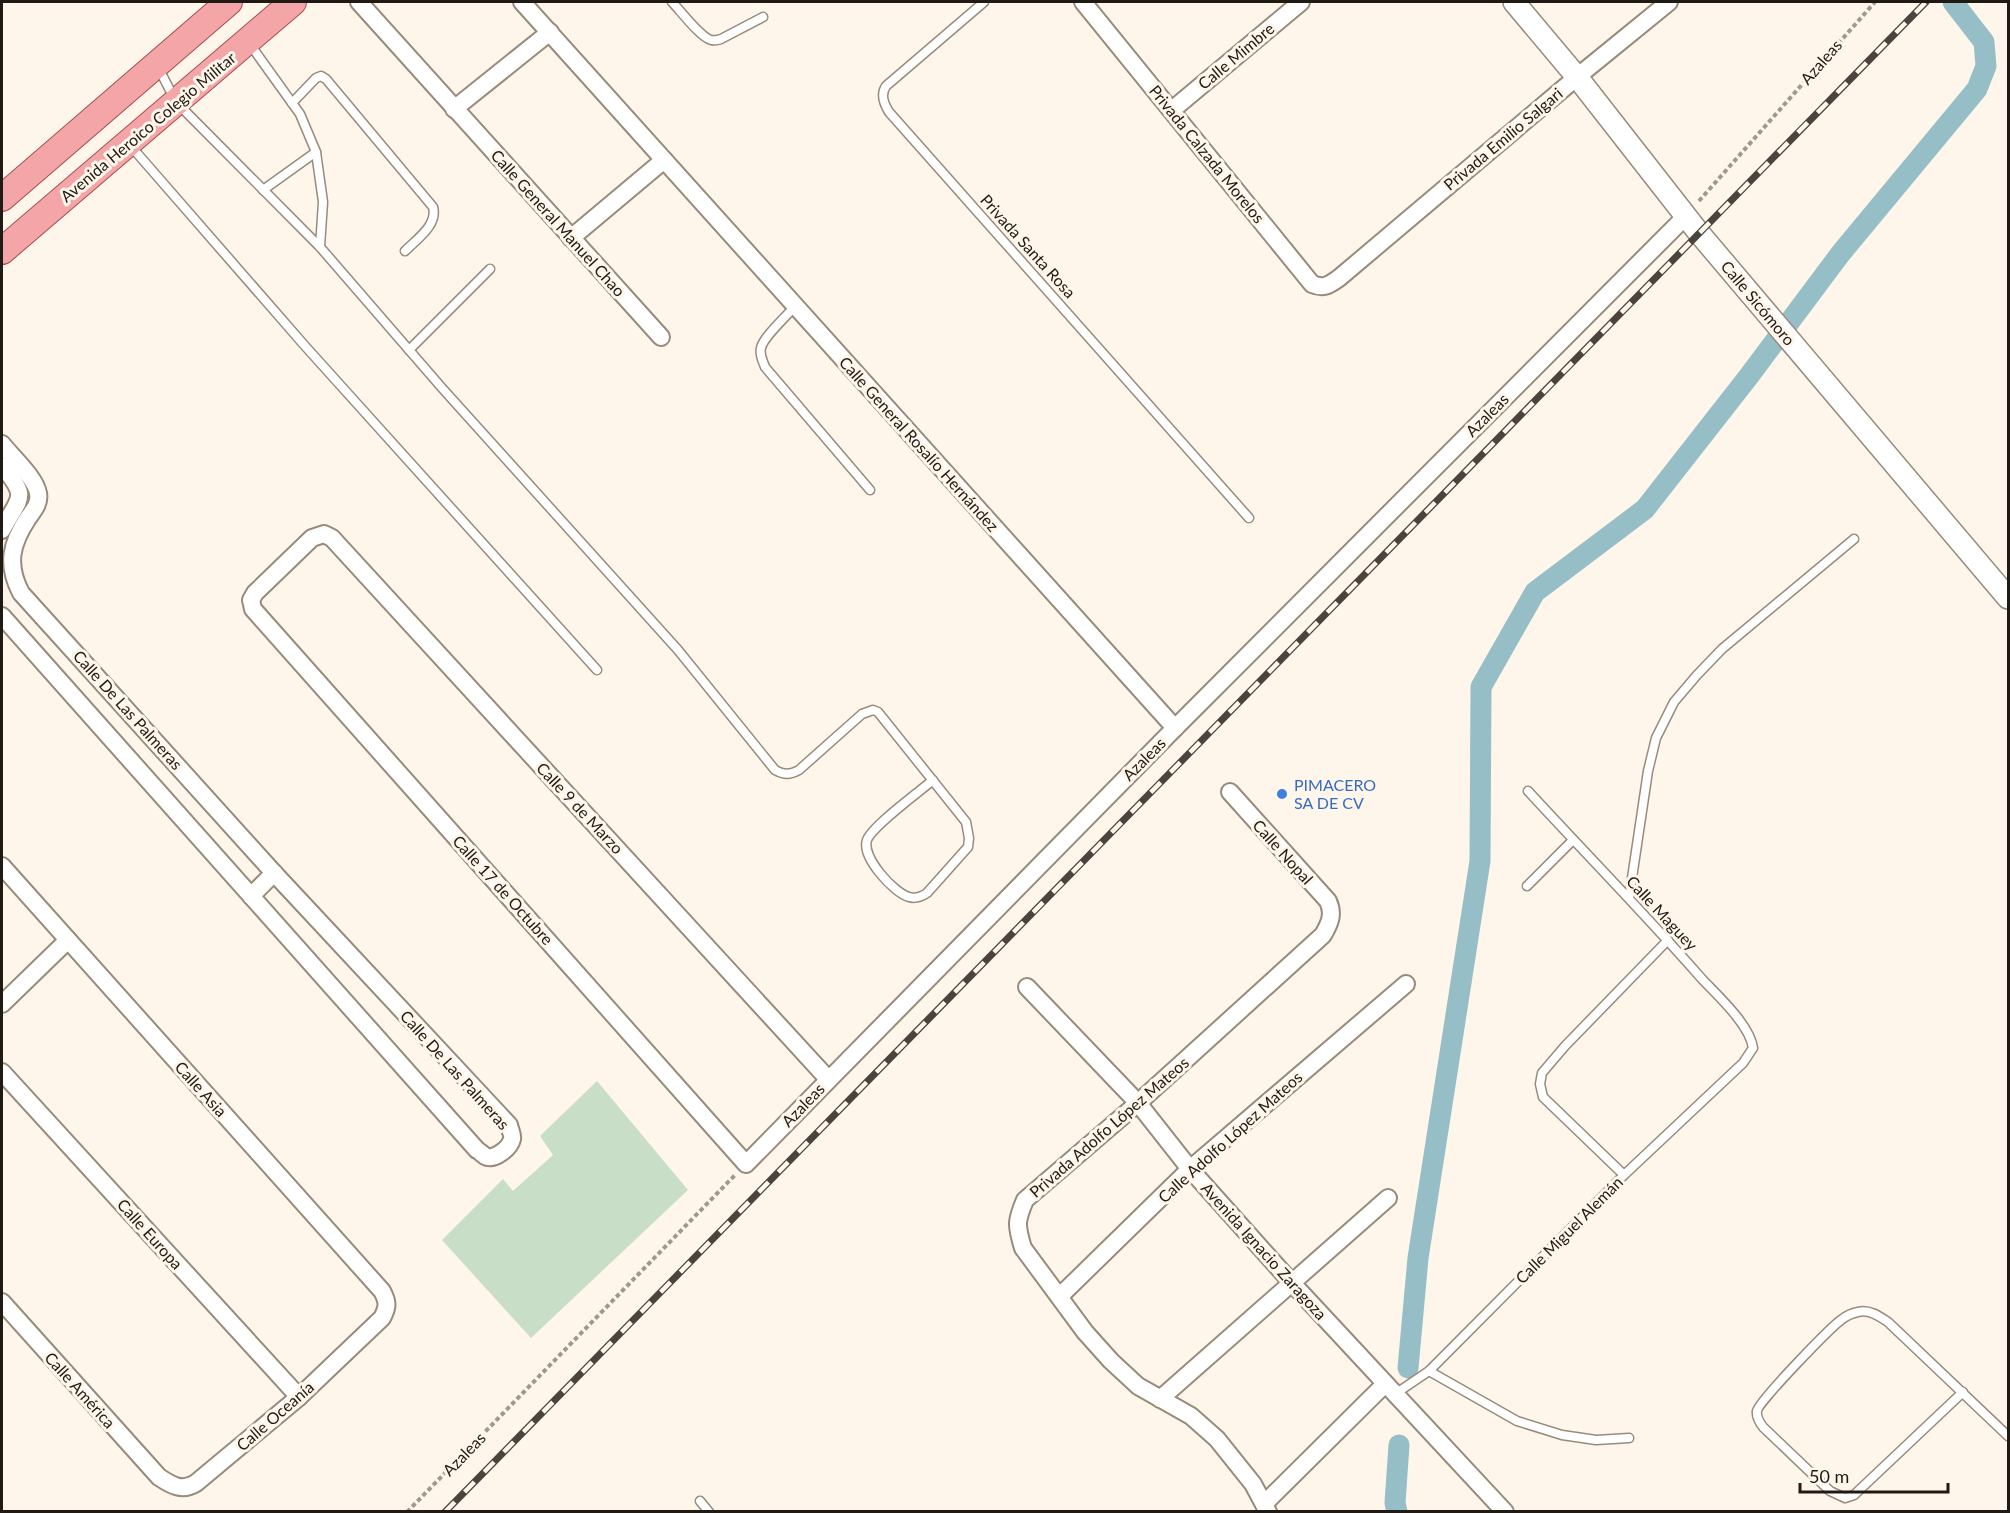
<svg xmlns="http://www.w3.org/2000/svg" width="2010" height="1513" viewBox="0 0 2010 1513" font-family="Lato,sans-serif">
<rect width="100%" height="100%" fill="#fff6eb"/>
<polygon fill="#c8dec6" points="597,1081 688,1190 531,1338 442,1240 503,1179 513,1191 553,1155 540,1136"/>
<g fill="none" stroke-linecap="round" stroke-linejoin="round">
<g stroke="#96bec6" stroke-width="21">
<polyline points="1408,1368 1418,1258 1480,861 1481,687 1535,592 1645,509 1749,376 1841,253 1977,89 1986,66 1984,42 1953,2"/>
<polyline points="1397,1512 1395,1503 1399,1445"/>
</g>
<defs>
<g id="service">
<path d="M672,2C680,10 700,37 711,40C715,41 717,40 721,39L763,17"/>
<path d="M984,2L886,86C880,95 884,104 889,112L1249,518"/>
<polyline points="249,43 300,114 316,152 323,202 320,247"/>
<path d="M158,67L176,102L320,247L442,388L678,650L775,770C784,775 790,775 799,770L862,714L873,710L878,712L966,822L969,838L968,847L927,893C921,897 916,899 909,897C894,893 861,857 867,840C872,826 919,792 933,780"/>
<path d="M292,103L316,78L321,76L326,79L433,207C438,225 417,239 405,251"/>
<polyline points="129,144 305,346 597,670"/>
<polyline points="263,190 316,152"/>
<path d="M795,306C787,316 763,337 761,348C759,355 763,361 765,367L870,490"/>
<polyline points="409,350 490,269"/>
<polyline points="1527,886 1573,840"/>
<polyline points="1629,898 1648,771 1656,738 1674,702 1697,675 1722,649 1854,539"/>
<polyline points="1624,1175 1543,1097 1540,1084 1542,1073 1565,1046 1668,940"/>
<polyline points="1429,1371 1517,1421 1562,1435 1596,1440 1629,1438"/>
<path d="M1963,1392L1854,1495L1845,1498L1830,1491L1763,1427C1760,1423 1756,1417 1757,1411C1758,1402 1830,1328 1841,1320C1846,1316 1852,1313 1858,1312C1869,1309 1879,1316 1888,1322L2008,1436"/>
<path d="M1395,1394L1429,1371L1624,1175L1743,1063L1753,1048C1750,1025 1718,996 1702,979C1646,915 1586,854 1528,791"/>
<polyline points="700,1501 709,1512"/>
</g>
<g id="minor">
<polyline points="359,2 661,337"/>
<polyline points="522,2 1175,728"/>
<path d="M1083,2L1312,284C1324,289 1329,285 1339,278L1577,77L1669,2"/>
<polyline points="454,109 550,32"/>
<polyline points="1172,110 1301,2"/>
<polyline points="571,238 664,160"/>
<path d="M2,444C12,457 35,477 38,493C40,503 34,510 28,518C11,544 6,564 21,593L274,873L509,1125C510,1130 513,1135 512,1139C510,1148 494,1161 485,1156C485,1156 478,1150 477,1150L2,616"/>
<path d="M2,466C31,499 18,498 2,530"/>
<path d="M1230,792L1328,901C1334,914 1330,923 1323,935L1138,1103L1025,1200C1016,1221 1016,1225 1023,1248L1085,1332L1111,1361L1138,1386L1191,1416L1217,1439L1253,1484L1268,1512"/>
<path d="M2,866L382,1291C388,1302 388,1307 382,1318L299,1397L196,1483C182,1492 171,1485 159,1477L2,1302"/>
<polyline points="251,896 274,873"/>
<polyline points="1027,987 1138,1103 1190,1169 1292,1283 1505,1512"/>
<polyline points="2,1004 68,940"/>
<polyline points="2,1072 299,1397"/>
<polyline points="828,1079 332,538 324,534 312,538 255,593 251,600 253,609 746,1164 1175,728 1686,216"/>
<polyline points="1060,1296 1190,1169 1406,984"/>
<polyline points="1160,1399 1388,1198"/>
<polyline points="1264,1504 1385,1384"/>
</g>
<polyline id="tertiary" points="1514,2 1577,77 1699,233 2008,598"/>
<g id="primary">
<polyline points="2,198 229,2"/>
<polyline points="2,251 293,2"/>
</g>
</defs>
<use href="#service" stroke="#988b7b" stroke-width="11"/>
<use href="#minor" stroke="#988b7b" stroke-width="20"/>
<use href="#tertiary" stroke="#988b7b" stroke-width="24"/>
<use href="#primary" stroke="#a44d4e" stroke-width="28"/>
<g stroke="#9f988f" stroke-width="4" stroke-dasharray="4.5 3" stroke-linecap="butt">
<polyline points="1699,201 1875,2"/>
<polyline points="407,1512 735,1175"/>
</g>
<use href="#service" stroke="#fff" stroke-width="8"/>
<use href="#minor" stroke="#fff" stroke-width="16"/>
<use href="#tertiary" stroke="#fff" stroke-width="21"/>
<use href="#primary" stroke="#f3a5a7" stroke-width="26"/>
<defs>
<polyline id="rail" points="445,1512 1926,2"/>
</defs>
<use href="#rail" stroke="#49443d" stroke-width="7"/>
<use href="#rail" stroke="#fff6eb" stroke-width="4.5" stroke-dasharray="14" stroke-linecap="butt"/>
</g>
<circle fill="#3f7fe0" stroke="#fff6eb" stroke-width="2" cx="1282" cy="794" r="6"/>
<g text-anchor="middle" stroke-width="6" stroke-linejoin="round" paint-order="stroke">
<g font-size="16" fill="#1f1a14" stroke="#fff6eb">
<text transform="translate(1236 56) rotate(-40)" y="6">Calle Mimbre</text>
<text transform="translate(1821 62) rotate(-49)" y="6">Azaleas</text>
<text transform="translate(148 127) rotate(-40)" y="6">Avenida Heroico Colegio Militar</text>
<text transform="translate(1503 139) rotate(-40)" y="6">Privada Emilio Salgari</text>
<text transform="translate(1207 154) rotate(51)" y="6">Privada Calzada Morelos</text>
<text transform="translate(558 223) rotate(48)" y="6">Calle General Manuel Chao</text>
<text transform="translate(1028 246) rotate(48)" y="6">Privada Santa Rosa</text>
<text transform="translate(1758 303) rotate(50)" y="6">Calle Sicómoro</text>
<text transform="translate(1487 415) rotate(-45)" y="6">Azaleas</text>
<text transform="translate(919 444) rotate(48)" y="6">Calle General Rosalío Hernández</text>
<text transform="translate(128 710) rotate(48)" y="6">Calle De Las Palmeras</text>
<text transform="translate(1144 759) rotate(-45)" y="6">Azaleas</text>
<text transform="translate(580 808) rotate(47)" y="6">Calle 9 de Marzo</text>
<text transform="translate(1283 852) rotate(48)" y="6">Calle Nopal</text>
<text transform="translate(503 890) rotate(48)" y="6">Calle 17 de Octubre</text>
<text transform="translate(1662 913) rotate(47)" y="6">Calle Maguey</text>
<text transform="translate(455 1070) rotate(48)" y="6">Calle De Las Palmeras</text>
<text transform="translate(201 1089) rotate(48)" y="6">Calle Asia</text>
<text transform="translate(803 1105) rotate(-46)" y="6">Azaleas</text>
<text transform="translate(1109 1127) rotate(-41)" y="6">Privada Adolfo López Mateos</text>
<text transform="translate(1230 1137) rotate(-42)" y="6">Calle Adolfo López Mateos</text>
<text transform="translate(1569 1230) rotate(-45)" y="6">Calle Miguel Alemán</text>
<text transform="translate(150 1234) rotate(48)" y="6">Calle Europa</text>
<text transform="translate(1264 1251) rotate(48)" y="6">Avenida Ignacio Zaragoza</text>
<text transform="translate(80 1390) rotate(48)" y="6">Calle América</text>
<text transform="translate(275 1416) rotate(-41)" y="6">Calle Oceanía</text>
<text transform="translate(464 1454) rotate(-46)" y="6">Azaleas</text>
</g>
<g font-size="16" fill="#366cbe" stroke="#fff6eb" text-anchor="start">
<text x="1294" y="791">PIMACERO<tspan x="1294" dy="18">SA DE CV</tspan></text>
</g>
</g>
<rect width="2010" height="1513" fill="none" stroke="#1f1a14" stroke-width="6"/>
<path d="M1800 1483v9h148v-9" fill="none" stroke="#1f1a14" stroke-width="3"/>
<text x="1809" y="1483" font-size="18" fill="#1f1a14" stroke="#fff6eb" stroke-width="4.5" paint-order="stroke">50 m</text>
</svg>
